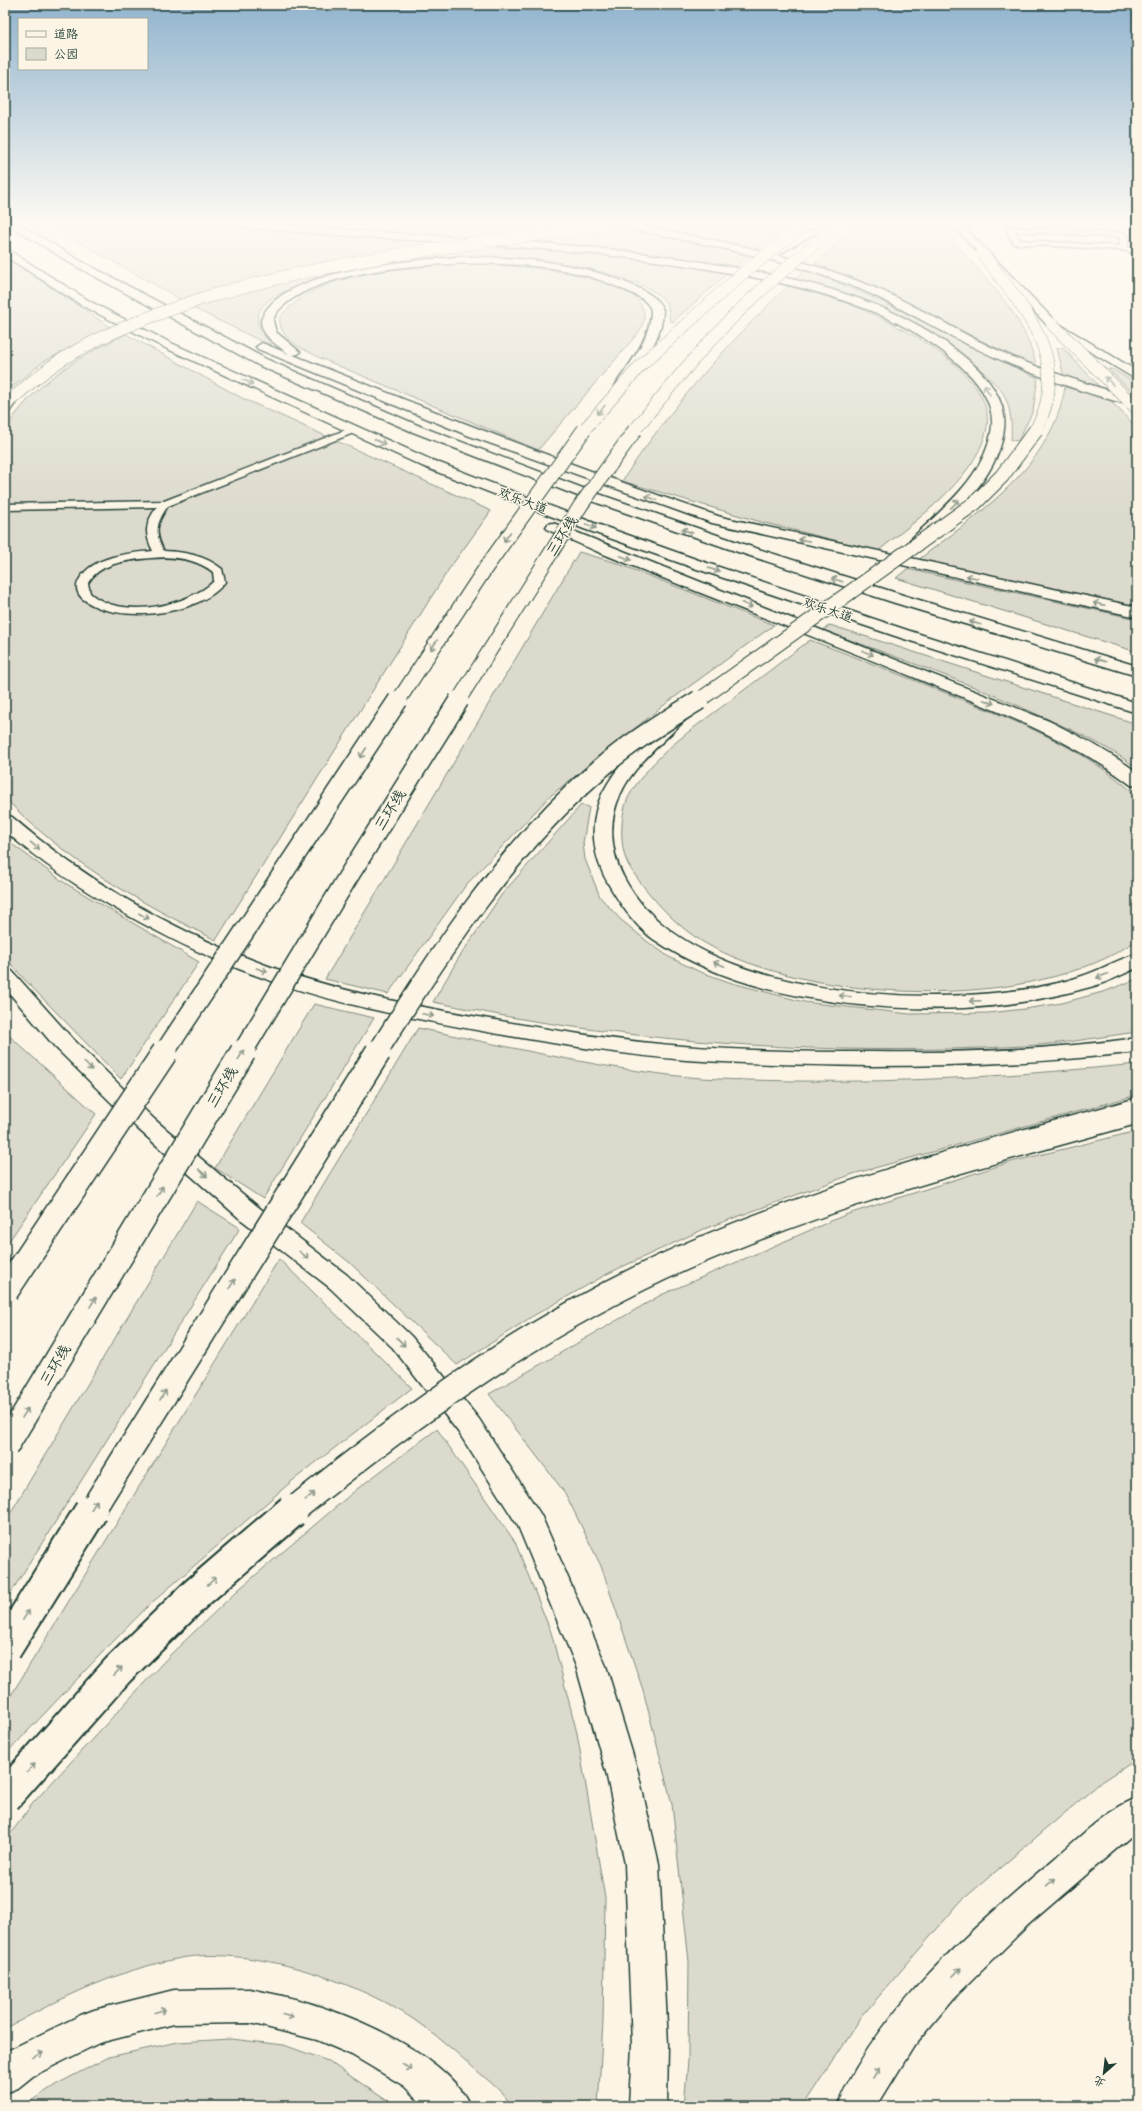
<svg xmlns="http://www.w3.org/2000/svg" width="1142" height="2111" viewBox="0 0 1142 2111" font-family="Sriracha,'LXGW WenKai TC',sans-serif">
<rect width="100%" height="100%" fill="#fcf5e5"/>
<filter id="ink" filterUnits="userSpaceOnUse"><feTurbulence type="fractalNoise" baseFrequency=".025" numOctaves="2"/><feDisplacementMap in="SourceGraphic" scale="8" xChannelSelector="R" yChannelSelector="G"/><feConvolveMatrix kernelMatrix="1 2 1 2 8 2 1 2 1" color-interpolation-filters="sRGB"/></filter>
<g filter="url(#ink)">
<g fill="#dcdacc" stroke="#7e8c80">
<polygon points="46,224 218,224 464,243 182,300"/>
<polygon points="268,224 587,224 481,239"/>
<polygon points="634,224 791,224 756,250"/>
<path d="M885,224H941C976,274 1021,303 1037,367C962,333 891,293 814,263L859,225Z"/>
<polygon points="615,226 751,255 733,268 634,252 509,242"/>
<path d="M492,245L616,254L729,272L673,322L670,321C669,316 669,308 667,304C658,290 637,283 623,278C534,247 371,250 286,291C275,296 260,303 258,316C256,328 265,337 272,345L271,346L191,307C290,276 391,262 492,245Z"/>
<polygon points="5,257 110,327 43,362 5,393"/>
<path d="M460,264C494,264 640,269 644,314C645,321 642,326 639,332L538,450L320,358C304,349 277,339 280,317C319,270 404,268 460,264Z"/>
<path d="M805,270C845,285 884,302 923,321C961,340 999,361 1038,378L1033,411L1018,441L1011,440C1012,425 1011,409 1004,395C999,386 989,378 982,371C931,322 861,299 795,280Z"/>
<path d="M789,285C813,292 838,299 861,309C902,327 1001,376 986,432C974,480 914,522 878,551L761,522L622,481C671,407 725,346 789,285Z"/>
<path d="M126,334L242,398L491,511L449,569L216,940C140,903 64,860 5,798V430C35,382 76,358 126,334Z"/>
<polygon points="1057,348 1063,348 1102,389 1064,377"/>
<polygon points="1108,369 1112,369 1137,384 1137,397"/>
<path d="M1065,387L1109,399L1137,428V606L918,560C977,515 1053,466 1065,387Z"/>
<polygon points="579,552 614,562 774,625 668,702 549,797 466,885 388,994 325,979"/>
<polygon points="907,569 1137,619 1137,652 896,578"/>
<path d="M830,625L1137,724V768C1108,746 1074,731 1041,716C970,683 896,657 823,630Z"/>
<path d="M810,640C856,657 901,675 946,693C1013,720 1083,746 1137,796V940C1035,1013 809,1004 703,942C678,927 658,905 640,882C636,876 631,870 628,864C619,847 620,813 629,796C651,757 692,729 727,703C755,682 782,661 810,640Z"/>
<path d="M581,805L589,807L583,843L585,859L600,897L620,919L648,942L669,957L698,971L732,983L804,1002L910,1014L988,1013L1025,1009L1062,1003L1106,991L1137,979V1032C1100,1037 1062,1044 1024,1046C861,1055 695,1047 534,1021C500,1016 466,1008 433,1002L458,959L502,894Z"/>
<polygon points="5,839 65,883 199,962 121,1079 23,978 5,956"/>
<polygon points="314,1004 374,1018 263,1199 215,1168"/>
<path d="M418,1028C501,1045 584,1065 669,1075C710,1080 754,1080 796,1081C910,1083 1023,1075 1137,1064V1095L853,1174L704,1229L609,1273L533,1316L457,1365L349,1262L300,1223Z"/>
<polygon points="5,1032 96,1114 5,1247"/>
<polygon points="1137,1131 1137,1759 1099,1784 961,1901 862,2016 803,2106 684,2106 688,2060 689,1962 672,1804 643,1690 601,1566 565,1493 489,1394 661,1295 845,1215 1007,1163"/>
<polygon points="197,1201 240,1228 5,1602 5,1522"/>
<polygon points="279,1259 412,1388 292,1481 148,1606 100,1655 5,1755 5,1705"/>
<path d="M437,1429L515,1542L551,1632L577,1733L605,1898L603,2022L598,2106H512C503,2092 489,2081 476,2070C456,2052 435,2034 413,2019C354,1980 251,1946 181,1958C118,1970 60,1998 5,2029V1841L33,1803L170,1655L238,1590L357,1489Z"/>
<polygon points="231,2039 284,2045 328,2061 395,2106 23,2106 57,2084 109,2057 177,2042"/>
</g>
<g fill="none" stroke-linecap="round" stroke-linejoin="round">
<defs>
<g id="lane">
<polygon points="827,224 841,224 812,235 773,258 766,256 807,232"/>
<polygon points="1122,224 1137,224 1137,226 1125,226"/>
<path d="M1007,227L1124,233L1128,235V247L1137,250V254L1123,250L1017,244H1014L1006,229ZM1015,231L1120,237V246L1020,240Z"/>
<path d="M353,427L358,430L356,432L168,506C156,523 154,533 164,551C185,552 205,555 222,569L225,582C201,616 115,625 83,599C77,594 75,587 79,580C92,556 129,553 153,551C144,534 145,523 157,507L5,510V504L164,501ZM151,558C173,556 195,558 213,572L214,581C187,607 120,620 90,593L88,583C100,562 130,560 151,558Z"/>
</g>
<path id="street" d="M616,224H634C713,240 793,254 868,285C916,304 960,334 1008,355C1050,373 1094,386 1137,399V407C1079,392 1021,371 967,344C931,326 897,305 860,289C784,258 701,244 621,227Z"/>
<g id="highway">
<polygon points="8,224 19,224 79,260 268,360 422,427 593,492 749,546 906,596 1137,666 1137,676 895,603 738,552 583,498 413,432 260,366 72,264"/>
<path d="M238,224H272C425,238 580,239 731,267C815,282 902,303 968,360C987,376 1008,402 1004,429C998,479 954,513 920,546H910L908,543L910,540C943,508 987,475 992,426C994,399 974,377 955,361C893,308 809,287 730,273C640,256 549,249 458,243C386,239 315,234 243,227Z"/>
<polygon points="951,224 961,224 1056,322 1137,371 1137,380 1048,326"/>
<polygon points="5,248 91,302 169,342 432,460 594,523 704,562 910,631 1137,703 1137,713 898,637 694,568 584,529 422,466 161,346 83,306 5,256"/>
<path d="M460,257C518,257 574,261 627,283C641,289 657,295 663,310C663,339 640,367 624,390H616L614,387C629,364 651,339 651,310C647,298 631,293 620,288C592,276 563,268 532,266C469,260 345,263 292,299C284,305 275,311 273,321L276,332L300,352L298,354L293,355C434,412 576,468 721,517L1137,607V617L712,523L467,435L258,349L256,347L262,343L289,354C277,345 262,337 261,321C275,269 416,260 460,257Z"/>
<path d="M13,394L19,398L9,412L5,413C5,405 4,397 13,394Z"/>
<path d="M553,523L1049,721C1080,736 1109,752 1137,772V786L1131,785C1066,736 992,709 918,679C811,635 703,595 596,551L548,530L546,527L548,524Z"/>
<path d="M678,712L684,713L687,717L684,721C662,743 634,765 621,793C608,820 610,850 623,876C676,981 860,1001 965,995C1003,993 1045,989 1082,976C1101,970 1118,959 1137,954V968C1123,974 1109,982 1094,986C1052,998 1008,1006 964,1008C863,1012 738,997 653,939C635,926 620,904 609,885C592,857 588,822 603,792C619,761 647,737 672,713Z"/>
<path d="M5,815L12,817C82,878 168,928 255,961C332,991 414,1006 495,1020C557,1031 620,1041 683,1046C745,1051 809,1052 872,1052C961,1053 1049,1050 1137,1038V1052C1048,1063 960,1066 870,1066C809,1065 748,1064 686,1060C625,1055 564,1045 504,1035C415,1019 324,1003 239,969C200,954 163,935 127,915C84,891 42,864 5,831Z"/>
<polygon points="5,969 12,971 71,1037 154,1119 257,1206 347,1275 411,1336 479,1419 541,1515 606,1666 638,1772 659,1864 668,2045 667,2106 629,2106 632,2045 625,1864 606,1772 576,1666 518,1526 459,1433 393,1348 329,1287 239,1218 138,1129 55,1047 5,988"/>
<path d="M1137,1798V1831L1029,1924L954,1998L914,2046L877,2106H837C878,2009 975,1926 1054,1859C1079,1838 1106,1810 1137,1798Z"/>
<path d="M250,1989C273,1994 296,1998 318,2006C365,2021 450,2059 470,2106H424L404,2086L352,2055L317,2040L250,2023L174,2024L99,2043L33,2076L18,2088L5,2093V2052L81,2015L94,2010L174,1990Z"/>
</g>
</defs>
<use href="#lane" stroke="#1f3d34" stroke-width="3"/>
<use href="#street" stroke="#1f3d34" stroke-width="3"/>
<use href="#highway" stroke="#1f3d34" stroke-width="3"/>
<use href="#lane" fill="#fcf5e5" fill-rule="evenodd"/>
<use href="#street" fill="#fcf5e5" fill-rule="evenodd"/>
<use href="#highway" fill="#fcf5e5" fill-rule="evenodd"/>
<defs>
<g id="highway-bridge-far4">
<path d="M983,254C1023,309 1075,360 1035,431"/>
<polyline points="1052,324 1137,409"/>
<path d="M13,398C31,382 50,366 71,354C112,330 156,314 201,299C333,258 471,245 607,224"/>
<polyline points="583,431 642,364 742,274 805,224"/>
<path d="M634,431C664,394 694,357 728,322C762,287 801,255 840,224"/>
</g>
<g id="highway-bridge-far3">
<polyline points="398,701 487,566 584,430"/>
<polyline points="458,701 581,505 635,430"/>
<polyline points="698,701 975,503 1002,476 1036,430"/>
</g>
<g id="highway-bridge-far2">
<polyline points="164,1053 398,700"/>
<polyline points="242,1053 348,877 459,700"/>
<path d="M377,1053C442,949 508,847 602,767C632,741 666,721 699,700"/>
</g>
<g id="highway-bridge-far1">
<polyline points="5,1292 165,1052"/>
<polyline points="5,1447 243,1052"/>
<polyline points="91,1512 378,1052"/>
<path d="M291,1512C412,1414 542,1320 685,1257C830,1193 985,1153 1137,1111"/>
</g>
<g id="highway-bridge">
<polyline points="5,1649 91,1511"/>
<polyline points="5,1797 118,1670 197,1593 292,1511"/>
</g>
</defs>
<use href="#highway-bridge-far4" stroke="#1f3d34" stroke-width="13" stroke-linecap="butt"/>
<use href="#highway-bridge-far3" stroke="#1f3d34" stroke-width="16" stroke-linecap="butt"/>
<use href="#highway-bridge-far2" stroke="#1f3d34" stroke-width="22" stroke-linecap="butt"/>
<use href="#highway-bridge-far1" stroke="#1f3d34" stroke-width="28" stroke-linecap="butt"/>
<use href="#highway-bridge" stroke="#1f3d34" stroke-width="36" stroke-linecap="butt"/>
<use href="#highway-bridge-far4" stroke="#fcf5e5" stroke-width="12"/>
<use href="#highway-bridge-far3" stroke="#fcf5e5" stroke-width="14"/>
<use href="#highway-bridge-far2" stroke="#fcf5e5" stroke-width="19"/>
<use href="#highway-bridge-far1" stroke="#fcf5e5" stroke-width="25"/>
<use href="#highway-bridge" stroke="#fcf5e5" stroke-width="32"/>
</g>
<defs><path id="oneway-shaft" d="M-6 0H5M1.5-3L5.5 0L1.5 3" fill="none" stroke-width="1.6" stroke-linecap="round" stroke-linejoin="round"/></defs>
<g stroke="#8e998c">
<use href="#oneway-shaft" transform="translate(1109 381) rotate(-135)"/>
<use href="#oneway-shaft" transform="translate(248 382) rotate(24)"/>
<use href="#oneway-shaft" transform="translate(987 390) rotate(-121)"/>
<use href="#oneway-shaft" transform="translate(601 410) rotate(130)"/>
<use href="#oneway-shaft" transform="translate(380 442) rotate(24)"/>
<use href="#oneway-shaft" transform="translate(651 498) rotate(-160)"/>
<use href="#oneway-shaft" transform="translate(955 504) rotate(-44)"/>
<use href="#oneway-shaft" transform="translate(591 526) rotate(20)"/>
<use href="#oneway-shaft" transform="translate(687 531) rotate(-161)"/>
<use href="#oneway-shaft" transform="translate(507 537) rotate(124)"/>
<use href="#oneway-shaft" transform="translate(804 540) rotate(-168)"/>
<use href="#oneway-shaft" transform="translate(626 558) rotate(21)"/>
<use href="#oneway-shaft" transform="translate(714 570) rotate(19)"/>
<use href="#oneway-shaft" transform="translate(972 577) rotate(-168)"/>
<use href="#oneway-shaft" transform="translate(837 580) rotate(-162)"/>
<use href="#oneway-shaft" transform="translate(1099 604) rotate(-168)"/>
<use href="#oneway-shaft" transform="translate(747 605) rotate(22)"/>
<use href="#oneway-shaft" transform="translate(975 623) rotate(-164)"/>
<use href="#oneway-shaft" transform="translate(434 645) rotate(124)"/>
<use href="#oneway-shaft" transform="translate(868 653) rotate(22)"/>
<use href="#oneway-shaft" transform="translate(1100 660) rotate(-164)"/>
<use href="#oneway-shaft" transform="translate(989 702) rotate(22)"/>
<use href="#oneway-shaft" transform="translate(363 753) rotate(123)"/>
<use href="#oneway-shaft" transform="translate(35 846) rotate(39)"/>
<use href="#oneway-shaft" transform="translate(144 916) rotate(28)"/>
<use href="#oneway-shaft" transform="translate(719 964) rotate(-159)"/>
<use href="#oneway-shaft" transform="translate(262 970) rotate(19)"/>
<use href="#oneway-shaft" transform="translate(1102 976) rotate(159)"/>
<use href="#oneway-shaft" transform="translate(845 996) rotate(-173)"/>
<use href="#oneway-shaft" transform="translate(975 1001) rotate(178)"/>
<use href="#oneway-shaft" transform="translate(428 1015) rotate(12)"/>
<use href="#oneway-shaft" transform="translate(241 1055) rotate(-59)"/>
<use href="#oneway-shaft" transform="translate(88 1066) rotate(45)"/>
<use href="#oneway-shaft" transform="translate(203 1173) rotate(41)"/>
<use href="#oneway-shaft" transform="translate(160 1191) rotate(-59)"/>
<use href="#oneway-shaft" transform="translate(304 1255) rotate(38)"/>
<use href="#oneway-shaft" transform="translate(232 1284) rotate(-58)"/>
<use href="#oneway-shaft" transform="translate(93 1302) rotate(-59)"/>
<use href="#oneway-shaft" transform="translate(401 1342) rotate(47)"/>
<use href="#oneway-shaft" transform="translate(163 1395) rotate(-58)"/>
<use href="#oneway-shaft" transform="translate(25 1413) rotate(-59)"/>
<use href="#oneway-shaft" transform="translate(310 1496) rotate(-40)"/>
<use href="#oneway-shaft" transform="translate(94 1505) rotate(-58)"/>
<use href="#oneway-shaft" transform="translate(212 1581) rotate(-42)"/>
<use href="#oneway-shaft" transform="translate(26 1615) rotate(-58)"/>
<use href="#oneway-shaft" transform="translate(118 1671) rotate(-46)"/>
<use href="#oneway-shaft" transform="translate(31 1768) rotate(-48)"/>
<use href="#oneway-shaft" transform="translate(1051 1882) rotate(-40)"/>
<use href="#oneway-shaft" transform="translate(957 1972) rotate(-46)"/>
<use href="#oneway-shaft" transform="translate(160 2011) rotate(-14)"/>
<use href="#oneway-shaft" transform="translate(288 2016) rotate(14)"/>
<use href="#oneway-shaft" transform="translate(38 2055) rotate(-26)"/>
<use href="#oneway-shaft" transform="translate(407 2067) rotate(30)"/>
<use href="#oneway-shaft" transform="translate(876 2073) rotate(-58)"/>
</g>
</g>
<linearGradient id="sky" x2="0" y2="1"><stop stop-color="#91b4ce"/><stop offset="0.43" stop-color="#fefaf3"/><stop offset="1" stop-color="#fefaf3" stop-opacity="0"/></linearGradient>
<rect width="1142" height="519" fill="url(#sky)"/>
<g text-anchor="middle" stroke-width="3" stroke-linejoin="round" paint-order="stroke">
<g font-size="13" fill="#1f3d34" stroke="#fcf5e5">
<text transform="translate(523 500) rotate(21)" y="5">欢乐大道</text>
<text transform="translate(828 609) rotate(19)" y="5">欢乐大道</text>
</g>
<g font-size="15" fill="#1f3d34" stroke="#fcf5e5">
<text transform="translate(562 536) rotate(-57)" y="5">三环线</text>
<text transform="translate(390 810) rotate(-58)" y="5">三环线</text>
<text transform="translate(222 1087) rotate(-59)" y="5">三环线</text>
<text transform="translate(55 1365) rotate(-59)" y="5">三环线</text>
</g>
</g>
<rect width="1142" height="2111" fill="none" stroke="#fcf5e5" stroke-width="20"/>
<rect x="10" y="10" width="1122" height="2091" fill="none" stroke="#1f3d34" stroke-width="1.5" filter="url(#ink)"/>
<rect x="18" y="18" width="130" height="52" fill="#fcf5e5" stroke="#a4ab9e"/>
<rect x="26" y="31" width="20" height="6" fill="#fcf5e5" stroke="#a4ab9e"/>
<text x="54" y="38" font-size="12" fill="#1f3d34">道路</text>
<rect x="26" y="48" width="20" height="12" fill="#dcdacc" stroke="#a4ab9e"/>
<text x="54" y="58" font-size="12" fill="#1f3d34">公园</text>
<g transform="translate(1104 2073) rotate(208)" stroke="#fcf5e5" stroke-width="3" paint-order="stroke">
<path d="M0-3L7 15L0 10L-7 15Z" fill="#1f3d34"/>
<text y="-6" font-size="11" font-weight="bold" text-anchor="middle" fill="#1f3d34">北</text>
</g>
</svg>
